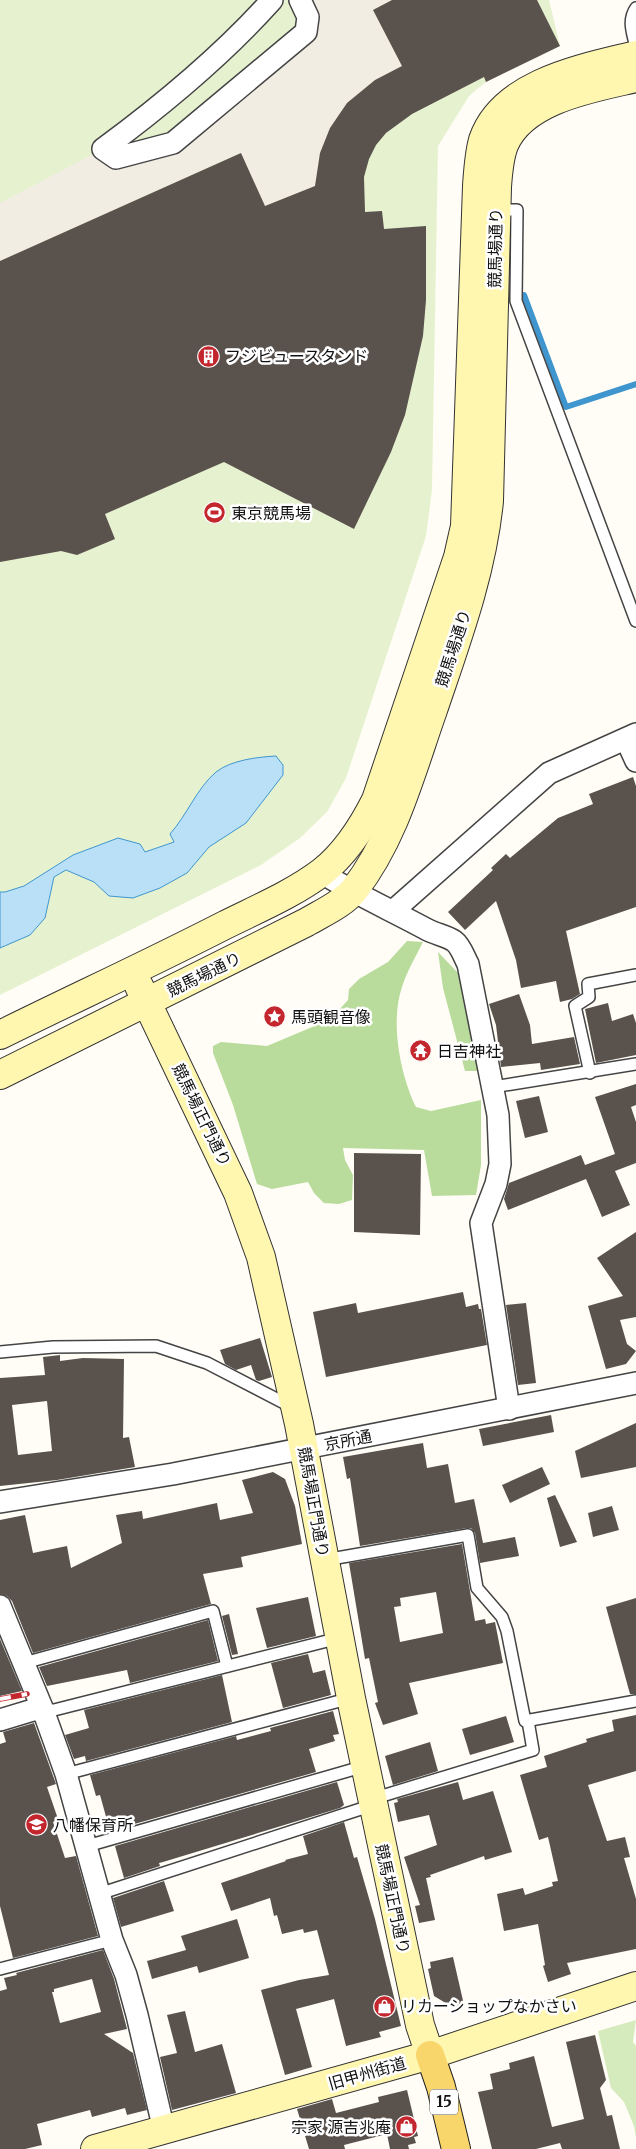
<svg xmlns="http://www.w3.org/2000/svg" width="636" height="2149" viewBox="0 0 636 2149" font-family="Merriweather,'Noto Sans JP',serif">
<rect width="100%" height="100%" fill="#fffdf5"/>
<polygon fill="#d5ebbd" points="636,2020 633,2042 636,2046 636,2137 634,2126 624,2102 611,2088 598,2031"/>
<g fill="#b9dc9c">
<path d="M407,941L423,942C416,956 407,971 402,987C390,1021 400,1075 416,1107L431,1111L481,1100V1165L476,1195L432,1196L424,1150L343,1148L345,1160L353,1175L352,1200L339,1204L324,1203L314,1193L308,1182L272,1189L257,1184L233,1105L213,1053V1046L221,1042L267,1046L317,1025L338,1011L348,1000L349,989L359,979L388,962Z"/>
<polygon points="438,952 458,973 479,1071 465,1071 443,988"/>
</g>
<polygon fill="#e6f2cf" points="0,0 549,0 560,46 486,82 469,96 438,146 432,490 426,536 346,778 327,812 300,838 261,865 0,995"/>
<polygon fill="#f1ede2" points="300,0 392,0 373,10 402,66 375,80 347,103 330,128 320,153 315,186 265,206 240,153 0,261 0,203 103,149 173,143 306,32"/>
<path fill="#b9e0f7" stroke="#3f96cf" d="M276,756L283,765V775L246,823L209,847L187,873L160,888L133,898L109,896L94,882L66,870L54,877L45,918L30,935L0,948V892H5L24,886L73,855L118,838L140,844L145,852L174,842L170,834C187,815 197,788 216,772C231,760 258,757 276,756Z"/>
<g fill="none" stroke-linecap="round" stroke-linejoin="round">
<polyline stroke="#3f96cf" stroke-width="6" points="524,295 566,407 636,384"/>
</g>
<g fill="#5a524d" fill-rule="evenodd">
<polygon points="392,0 537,0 560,46 486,82 484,77 412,114 386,133 376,145 369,159 364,177 365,212 382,211 384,229 426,226 426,300 423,336 405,415 391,452 354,529 224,462 105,514 115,539 77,555 61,551 0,562 0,261 241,153 265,206 315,186 320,153 330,128 347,103 375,80 402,66 373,10"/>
<polygon points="633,777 636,786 636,907 566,931 580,994 572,999 560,1002 556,981 521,988 516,960 496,901 465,930 448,912 493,870 491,868 506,854 510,858 558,818 593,804 589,794"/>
<polygon points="519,994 530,1025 532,1044 574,1037 580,1064 541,1070 540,1063 501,1067 496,1025 489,1004"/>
<polygon points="608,1003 612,1021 633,1014 636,1023 636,1055 596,1063 585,1009"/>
<polygon points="636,1084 636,1105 631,1107 636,1122 636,1163 615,1171 630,1205 602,1217 586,1179 508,1210 504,1199 509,1183 581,1155 585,1165 615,1154 595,1097"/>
<polygon points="539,1096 548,1132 525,1138 516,1101"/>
<polygon points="354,1153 421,1154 420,1235 354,1232"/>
<polygon points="636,1232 636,1317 620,1320 627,1344 636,1351 626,1364 606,1369 588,1306 623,1296 597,1258"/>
<polygon points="463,1292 466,1307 478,1304 479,1309 481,1309 487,1345 326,1377 313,1312 356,1303 358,1313"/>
<polygon points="526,1303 536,1383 518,1385 506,1305"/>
<polygon points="260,1338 272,1377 259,1381 256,1380 251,1365 236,1370 225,1364 220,1350"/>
<path d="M60,1355V1361L83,1358L124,1359L123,1438L129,1437L135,1467L57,1480L0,1486V1378L45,1375L43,1357ZM47,1401L52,1451L18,1455L12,1405Z"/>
<polygon points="551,1415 554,1432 483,1446 479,1429"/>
<polygon points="636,1423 636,1467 581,1478 575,1451"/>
<polygon points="423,1443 427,1468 448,1464 455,1503 474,1499 483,1543 515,1537 519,1556 480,1563 475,1533 471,1528 467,1528 360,1546 350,1478 347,1479 343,1457"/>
<polygon points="542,1467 550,1484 510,1503 502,1485"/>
<polygon points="273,1472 285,1479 295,1506 302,1544 241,1557 243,1567 203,1574 211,1604 33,1653 12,1601 7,1596 0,1594 0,1520 25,1515 33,1553 67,1546 71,1568 122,1543 116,1515 142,1511 143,1519 217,1503 220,1520 253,1513 242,1480"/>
<polygon points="555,1495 577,1542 560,1547 547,1498"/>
<polygon points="612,1506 619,1530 593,1537 588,1513"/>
<path d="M462,1544L475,1621L485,1619L486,1624L495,1622L503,1663L409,1683L418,1714L383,1725L375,1703L378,1702L369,1658L365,1659L349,1563ZM436,1592L443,1633L400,1642L394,1607L401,1606L400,1598Z"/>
<polygon points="308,1597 316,1636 267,1648 256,1608"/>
<polygon points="636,1598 636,1694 630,1694 606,1607"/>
<polygon points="229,1614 238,1654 232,1655 222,1616"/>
<polygon points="208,1620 218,1661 130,1683 127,1670 47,1686 39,1667"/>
<polygon points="0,1639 22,1691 0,1696"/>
<polygon points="308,1654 313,1673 325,1670 331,1695 283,1708 271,1663"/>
<polygon points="222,1675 232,1722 86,1761 85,1756 74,1759 65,1735 89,1728 84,1710"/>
<polygon points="333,1711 339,1734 333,1735 335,1741 309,1749 316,1772 110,1831 100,1795 96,1796 90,1775 236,1736 237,1740 271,1731 270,1728"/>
<polygon points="636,1715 636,1771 588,1785 607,1841 625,1837 630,1857 624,1858 636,1899 636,1949 567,1963 571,1974 548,1982 543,1966 545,1965 538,1924 504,1931 497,1894 523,1888 525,1895 553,1886 552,1882 558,1881 548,1837 539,1840 520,1775 547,1767 544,1756 587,1742 586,1739 614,1731 612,1720"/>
<polygon points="506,1716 514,1742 470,1755 462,1729"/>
<polygon points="34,1723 56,1784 47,1787 58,1819 53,1822 65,1858 76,1856 98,1936 13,1958 0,1906 0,1744 6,1742 3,1732"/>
<polygon points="430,1742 438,1771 393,1785 385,1756"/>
<polygon points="337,1782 344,1805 340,1808 163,1862 159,1863 160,1866 124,1878 115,1846"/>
<polygon points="458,1782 463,1800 493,1791 512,1852 485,1860 484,1856 430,1875 431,1877 426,1878 435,1920 419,1923 415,1906 420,1905 404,1857 437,1845 429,1815 398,1822 394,1803 398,1802 397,1799"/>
<polygon points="344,1822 354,1858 357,1857 375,1919 401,2026 379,2032 381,2037 346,2046 334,1999 296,2009 312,2067 285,2075 261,1990 299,1980 329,1975 317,1930 304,1933 303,1929 282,1934 277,1915 274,1916 270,1898 231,1911 221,1883 286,1861 285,1860 308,1854 303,1836"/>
<polygon points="164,1881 174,1911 121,1927 113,1898"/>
<polygon points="237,1919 249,1958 199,1973 197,1966 152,1979 147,1961 186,1950 181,1936"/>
<path d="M103,1950L114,1979L127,2029L104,2034L133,2053L147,2110L127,2115L125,2108L92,2117L90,2110L37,2124L42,2145L25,2149H0V1991L7,1989L4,1978L17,1975L16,1973ZM92,1979L101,2012L60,2023L52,1992H54V1989Z"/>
<polygon points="453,1957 464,2005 454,2008 434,1996 428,1969 431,1968 430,1962"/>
<polygon points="185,2011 195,2052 222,2044 236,2093 172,2110 160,2057 177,2053 167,2015"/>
<polygon points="595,2035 606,2080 600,2088 607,2116 612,2115 620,2149 562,2149 560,2143 536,2149 492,2149 478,2092 493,2089 490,2074 510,2069 509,2063 534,2056 552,2127 584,2119 566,2042"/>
<polygon points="407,2090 418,2136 414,2137 416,2143 408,2145 409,2149 390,2149 387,2134 344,2145 345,2149 309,2149 297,2109 332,2099 336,2113 379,2102 378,2097"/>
</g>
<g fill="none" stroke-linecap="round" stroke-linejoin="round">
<defs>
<g id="lane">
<path d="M636,8C627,21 633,33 636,48"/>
<polyline points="496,210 517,210 516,301 636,621"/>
<polyline points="590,1073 575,1006 589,997 588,984 636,975"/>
<polyline points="493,1087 636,1064"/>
<polyline points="0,1352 53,1347 156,1346 207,1363 292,1407"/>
<polyline points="325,1560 468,1535 477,1588 502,1617 507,1631 525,1721 636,1701"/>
<polyline points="24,1663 213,1611 227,1666"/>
<polyline points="43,1710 54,1710 339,1638"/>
<polyline points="66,1774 351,1698"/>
<polyline points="372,1799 533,1750 528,1721"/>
<polyline points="87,1846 365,1766"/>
<polyline points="99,1894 373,1805"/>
<polyline points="0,1969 112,1940"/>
</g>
<g id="street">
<path d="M272,0C221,57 164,104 103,149L116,158L173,143L306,32L308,17L300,0"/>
<polyline points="626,739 636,761"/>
<path d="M322,873C355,894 391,910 426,929C435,934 447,936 454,941C461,946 464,957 468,964L498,1115L500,1164L496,1184L481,1223L509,1409"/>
<polyline points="393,911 549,773 636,734"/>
<polyline points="0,1502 173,1474 636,1383"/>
<polyline points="0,1606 43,1710 66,1774 112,1940 126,1975 137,2015 164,2130"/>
<polyline points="0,1720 33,1710 43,1710"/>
</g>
<g id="secondary">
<polyline points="139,986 238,1193 261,1257 299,1424 351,1698 420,2025 430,2055"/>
<path d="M0,1035C75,998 151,963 225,925C257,909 293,894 322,872C346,853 362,828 376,800L458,557L465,526L477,186C478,171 479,154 483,140C503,82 584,68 636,55"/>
<path d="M0,1075L307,922C322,913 343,904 354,890C395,837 411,772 433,710C456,642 482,573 489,501L497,187C498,172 499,158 504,145C523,99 593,88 636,78"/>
<polyline points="95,2149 430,2055 636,1986"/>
</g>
<polyline id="primary" points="430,2055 441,2087 456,2149"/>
</defs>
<use href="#lane" stroke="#444" stroke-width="14"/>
<use href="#street" stroke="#444" stroke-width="24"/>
<use href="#secondary" stroke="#333" stroke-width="30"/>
<use href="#primary" stroke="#222" stroke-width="30"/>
<use href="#lane" stroke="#fff" stroke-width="11"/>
<use href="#street" stroke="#fff" stroke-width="21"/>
<use href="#secondary" stroke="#fff6b0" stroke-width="28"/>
<use href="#primary" stroke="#f9d66b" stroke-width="28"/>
<defs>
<polyline id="rail" points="0,1699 27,1694"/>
</defs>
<use href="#rail" stroke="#c4262e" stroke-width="5.5"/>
<use href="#rail" stroke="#fff" stroke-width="4" stroke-dasharray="11" stroke-linecap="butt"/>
</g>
<defs>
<symbol id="building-disc" viewBox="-11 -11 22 22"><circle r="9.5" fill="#c4262e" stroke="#fff"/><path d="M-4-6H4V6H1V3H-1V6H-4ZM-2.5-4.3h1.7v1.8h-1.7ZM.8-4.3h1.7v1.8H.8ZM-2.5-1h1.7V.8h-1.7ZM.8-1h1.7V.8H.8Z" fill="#fff"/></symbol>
<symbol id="stadium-disc" viewBox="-11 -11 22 22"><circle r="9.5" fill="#c4262e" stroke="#fff"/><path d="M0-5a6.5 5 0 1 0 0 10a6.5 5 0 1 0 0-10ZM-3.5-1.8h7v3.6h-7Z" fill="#fff"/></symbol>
<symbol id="sight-disc" viewBox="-11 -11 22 22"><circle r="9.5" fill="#c4262e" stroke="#fff"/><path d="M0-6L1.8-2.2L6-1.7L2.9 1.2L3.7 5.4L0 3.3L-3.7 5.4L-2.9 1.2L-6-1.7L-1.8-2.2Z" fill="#fff"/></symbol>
<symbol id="temple-disc" viewBox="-11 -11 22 22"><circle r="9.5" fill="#c4262e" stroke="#fff"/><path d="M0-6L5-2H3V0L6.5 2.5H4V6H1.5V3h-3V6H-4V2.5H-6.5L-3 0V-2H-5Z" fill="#fff"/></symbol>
<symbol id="school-disc" viewBox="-11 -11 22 22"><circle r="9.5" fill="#c4262e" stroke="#fff"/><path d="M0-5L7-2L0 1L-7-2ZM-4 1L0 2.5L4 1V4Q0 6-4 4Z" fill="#fff"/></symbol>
<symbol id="shop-disc" viewBox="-11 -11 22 22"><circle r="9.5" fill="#c4262e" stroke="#fff"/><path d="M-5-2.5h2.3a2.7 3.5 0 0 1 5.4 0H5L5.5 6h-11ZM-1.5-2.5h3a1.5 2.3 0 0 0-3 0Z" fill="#fff"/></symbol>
</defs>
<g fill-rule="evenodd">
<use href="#building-disc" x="196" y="344" width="25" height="25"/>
<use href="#stadium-disc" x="202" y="500" width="25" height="25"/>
<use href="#sight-disc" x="262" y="1004" width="25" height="25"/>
<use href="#temple-disc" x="408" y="1038" width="25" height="25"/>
<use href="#school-disc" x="24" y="1812" width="25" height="25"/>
<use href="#shop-disc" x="372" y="1994" width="25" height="25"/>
<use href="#shop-disc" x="394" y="2114" width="25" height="25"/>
</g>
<g text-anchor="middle" stroke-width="5" stroke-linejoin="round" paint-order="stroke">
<rect fill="#fff" stroke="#585858" stroke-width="1" x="430" y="2089.5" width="28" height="25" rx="4"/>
<g font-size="15" font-weight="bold" fill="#111">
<text x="444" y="2107">15</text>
</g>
<g font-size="16" fill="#111" stroke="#fff">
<text transform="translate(495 248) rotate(-89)" y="6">競馬場通り</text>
<text transform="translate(453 648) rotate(-72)" y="6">競馬場通り</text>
<text transform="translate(204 974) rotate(-26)" y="6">競馬場通り</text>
<text transform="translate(202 1115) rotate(64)" y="6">競馬場正門通り</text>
<text transform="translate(348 1440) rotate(-11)" y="6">京所通</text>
<text transform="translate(314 1502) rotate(80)" y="6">競馬場正門通り</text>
<text transform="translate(393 1899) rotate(78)" y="6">競馬場正門通り</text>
<text transform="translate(367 2073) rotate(-16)" y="6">旧甲州街道</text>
</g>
<g font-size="16" fill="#111" stroke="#fff" text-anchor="start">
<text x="225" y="362">フジビュースタンド</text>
<text x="231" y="519">東京競馬場</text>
<text x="291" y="1023">馬頭観音像</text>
<text x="437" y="1057">日吉神社</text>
<text x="53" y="1831">八幡保育所</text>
<text x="401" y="2012">リカーショップなかさい</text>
<text x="391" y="2133" text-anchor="end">宗家 源吉兆庵</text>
</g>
</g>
</svg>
